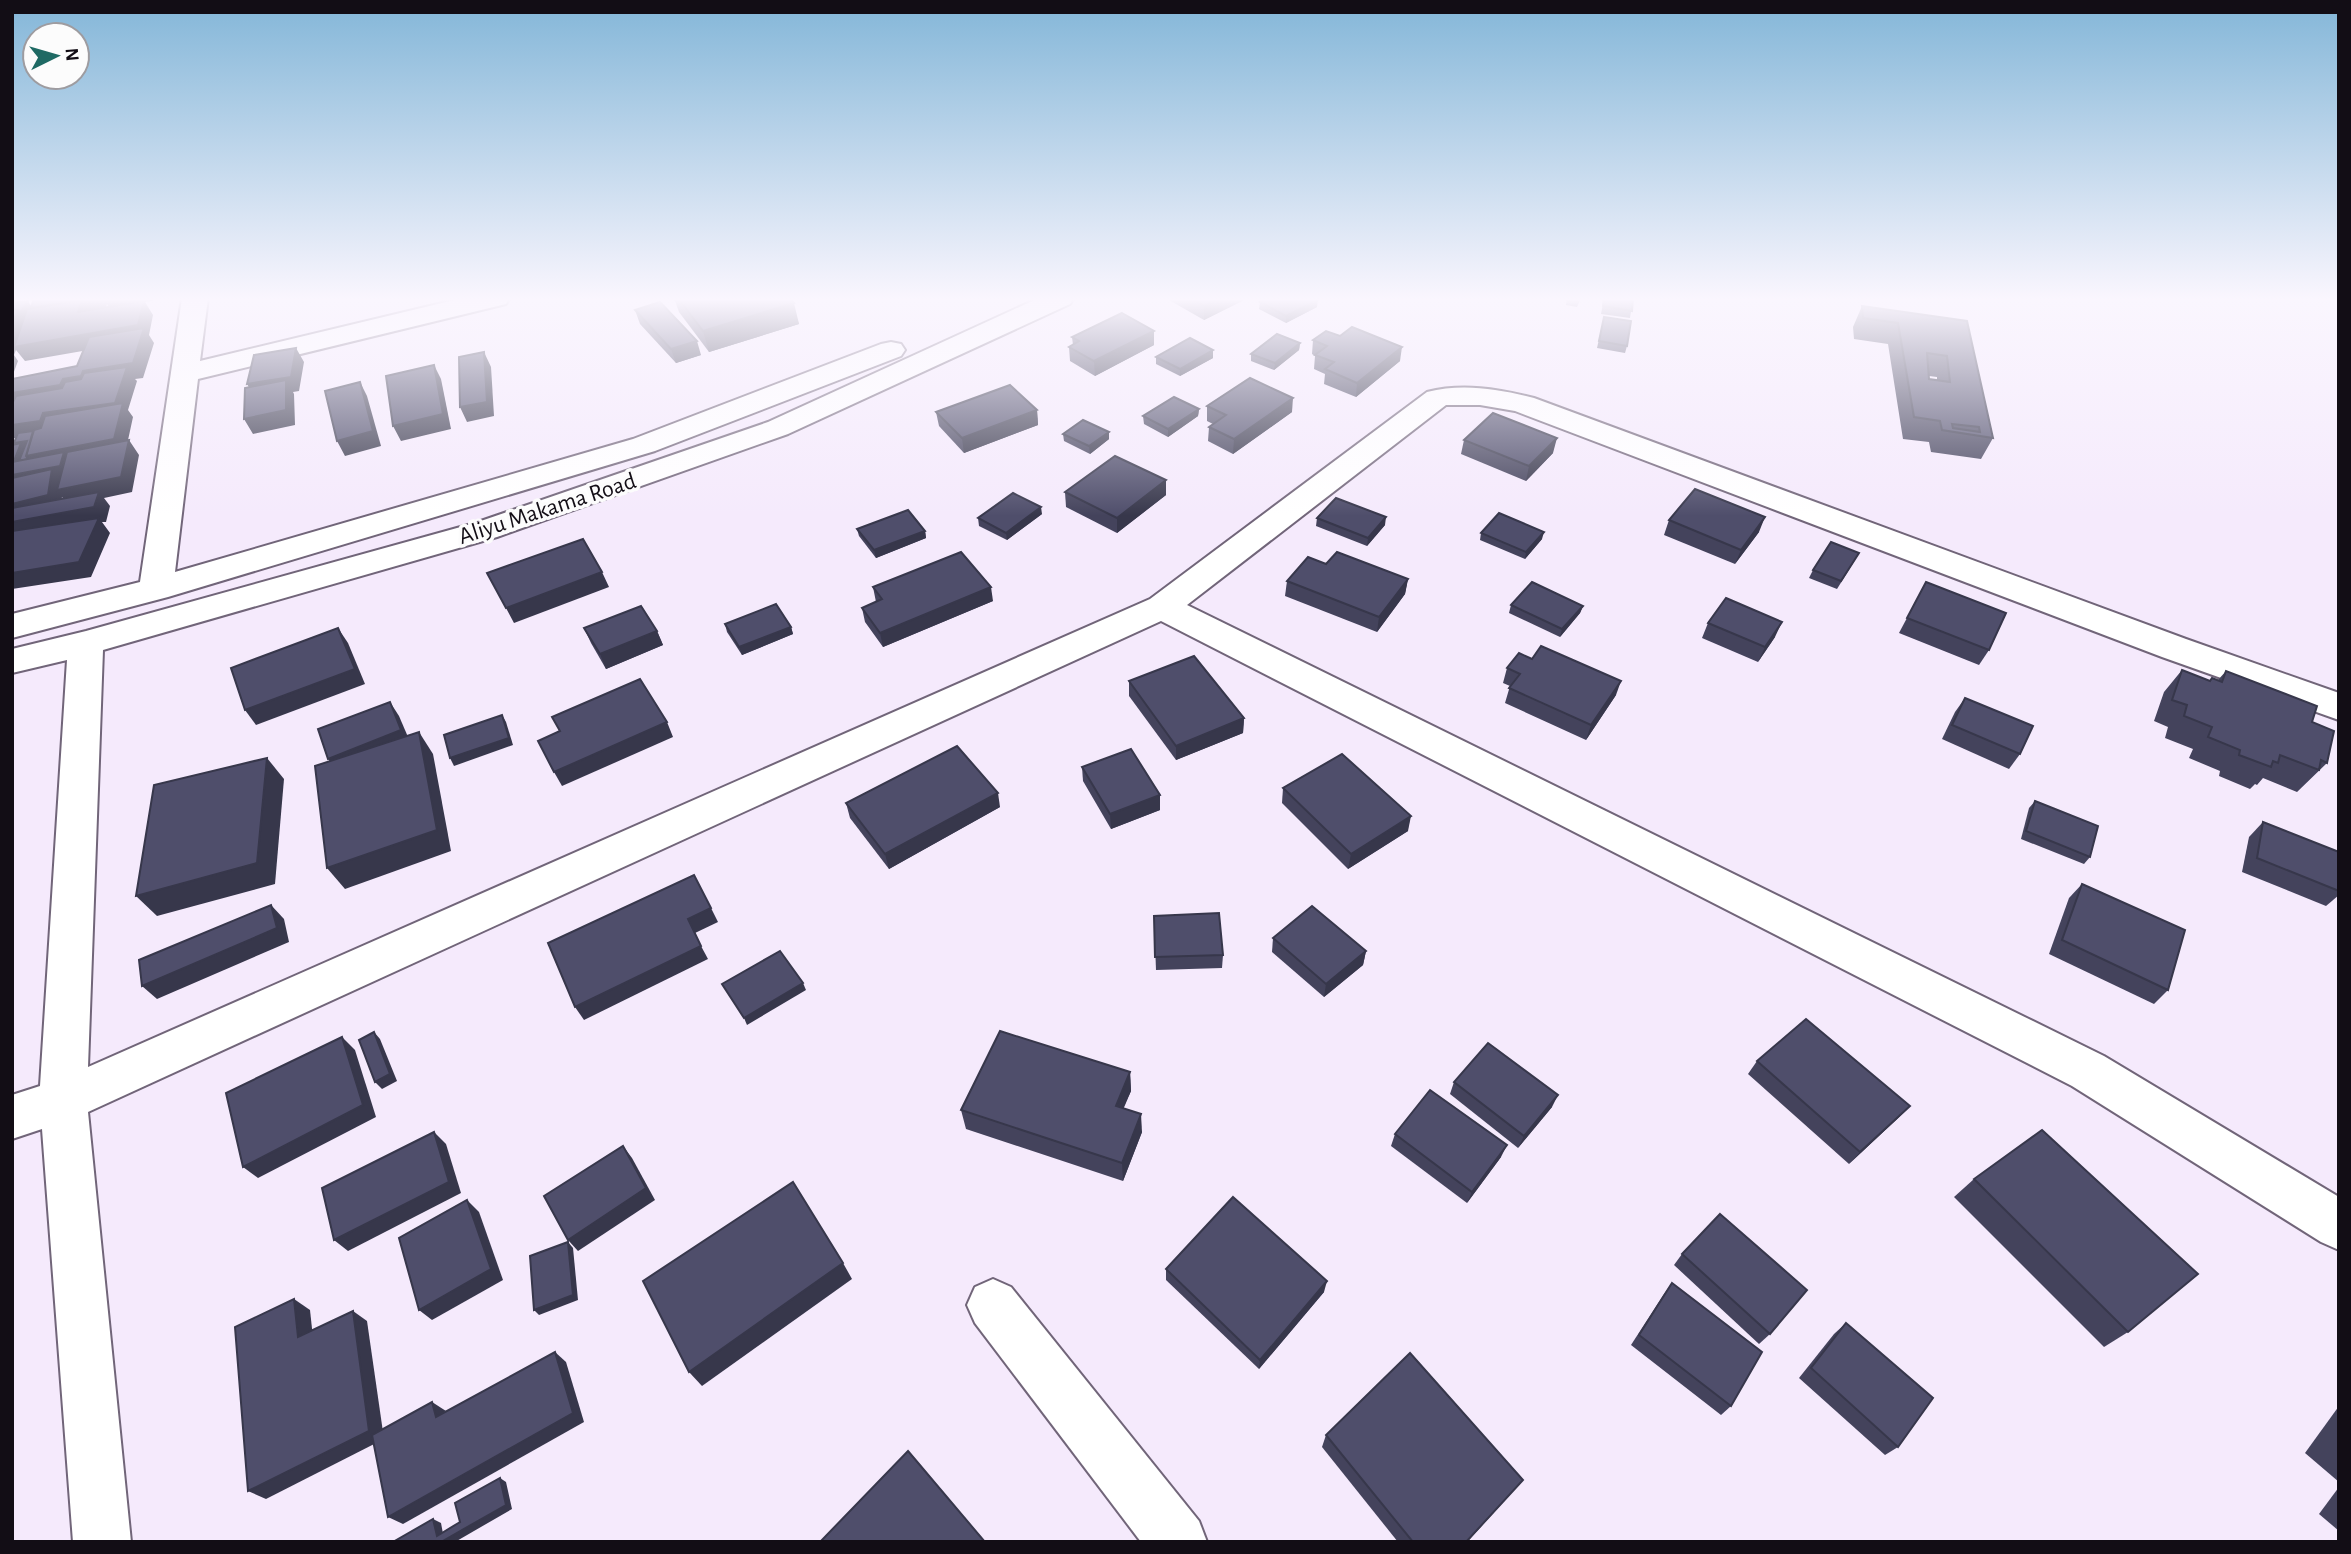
<svg xmlns="http://www.w3.org/2000/svg" width="2351" height="1554" viewBox="0 0 2351 1554" font-family="'Alegreya Sans',sans-serif">
<rect width="100%" height="100%" fill="#f5eafc"/>
<g fill="none" stroke-linecap="round" stroke-linejoin="round">
<defs>
<g id="minor">
<polygon points="182,298 208,298 200,361 463,298 510,298 506,304 198,379 175,572 633,439 881,344 891,342 901,344 905,350 901,356 655,451 168,597 12,638 12,614 140,582"/>
<path d="M1039,298H1074L1070,304L788,434L497,537L103,650L88,1067L1150,599L1427,392C1463,383 1498,389 1534,398L2186,639L2339,693V720L2162,657L1515,411L1480,405H1446L1187,605L2104,1056L2339,1197V1250L2321,1242L2072,1086L1161,621L88,1112L131,1542H73L42,1129L12,1139V1095L40,1086L67,660L12,673V649L86,631L475,523L768,422Z"/>
<polygon points="993,1279 1011,1287 1199,1521 1207,1542 1141,1542 975,1323 967,1305 975,1287"/>
</g>
</defs>
<use href="#minor" stroke="#716579" stroke-width="4"/>
<use href="#minor" fill="#fff" fill-rule="evenodd"/>
</g>
<g fill="#44435c" fill-rule="evenodd">
<polygon points="674,298 790,298 799,324 709,352 679,312"/>
<polygon points="1169,298 1248,298 1204,320 1169,300"/>
<polygon points="1567,298 1581,298 1577,307 1566,305"/>
<polygon points="1604,298 1633,298 1630,318 1601,314"/>
<polygon points="1260,302 1317,307 1286,323 1259,309"/>
<path d="M1862,306L1967,321L1993,438L1981,459L1931,452L1929,442L1903,439L1888,344L1854,339L1853,327ZM1929,376L1937,377V380L1929,379Z"/>
<polygon points="635,310 701,355 676,363 640,324"/>
<polygon points="1604,317 1627,346 1625,353 1597,348"/>
<polygon points="1154,331 1154,345 1095,376 1070,361 1069,347 1073,345 1072,337"/>
<polygon points="1313,340 1400,361 1356,397 1324,384 1325,374 1314,369 1315,356 1312,354"/>
<polygon points="1300,343 1299,350 1274,370 1251,361 1251,354"/>
<polygon points="1213,350 1213,358 1180,376 1156,364 1156,357"/>
<polygon points="1207,406 1292,412 1233,454 1208,441 1209,427 1213,424 1207,421"/>
<polygon points="1199,409 1198,416 1168,437 1144,424 1143,416"/>
<polygon points="1037,410 1038,425 964,453 939,426 936,412"/>
<polygon points="1063,434 1109,439 1090,454 1064,441"/>
<polygon points="1464,440 1553,453 1526,481 1461,454"/>
<polygon points="1166,480 1166,495 1117,533 1066,507 1065,492"/>
<polygon points="1042,514 1007,540 979,526 978,518"/>
<polygon points="1317,518 1385,525 1367,546 1316,526"/>
<polygon points="1669,520 1759,532 1735,564 1664,535"/>
<polygon points="857,529 925,531 926,538 876,558 859,536"/>
<polygon points="1481,533 1542,539 1525,559 1480,540"/>
<polygon points="1855,560 1837,589 1809,578 1813,570"/>
<polygon points="1326,564 1408,579 1405,594 1377,632 1285,596 1287,581"/>
<polygon points="1926,582 1989,650 1979,665 1899,633"/>
<polygon points="873,587 993,601 883,647 865,622 862,608 876,602"/>
<polygon points="1511,605 1583,606 1580,613 1560,637 1509,613"/>
<polygon points="1708,623 1775,637 1758,662 1702,638"/>
<polygon points="725,624 791,627 793,634 742,655 727,632"/>
<polygon points="584,628 657,631 663,645 606,669 591,643"/>
<polygon points="1532,659 1616,695 1586,740 1505,703 1510,686 1503,683 1507,668"/>
<polygon points="2182,670 2209,681 2212,678 2218,680 2226,671 2312,722 2327,763 2297,792 2263,778 2257,785 2255,784 2250,789 2219,776 2220,771 2189,758 2193,749 2165,738 2168,727 2154,721 2164,692"/>
<polygon points="1129,681 1244,718 1243,733 1176,760 1129,696"/>
<polygon points="1965,698 2020,754 2009,769 1942,739 1955,712"/>
<polygon points="1082,767 1160,810 1111,829 1083,781"/>
<polygon points="1283,788 1408,831 1348,869 1282,803"/>
<polygon points="2035,801 2090,857 2084,864 2021,839 2029,808"/>
<polygon points="846,803 1000,807 889,869 850,818"/>
<polygon points="2263,822 2339,852 2339,895 2326,906 2242,872 2249,837"/>
<polygon points="2082,884 2168,990 2154,1004 2049,954 2069,898"/>
<polygon points="1154,916 1223,955 1222,968 1156,970"/>
<polygon points="1273,938 1366,951 1363,965 1324,997 1272,952"/>
<polygon points="1757,1061 1910,1106 1898,1118 1849,1164 1748,1074"/>
<polygon points="1130,1072 1131,1091 1123,1108 1142,1132 1123,1181 966,1129 961,1110"/>
<polygon points="1454,1082 1552,1107 1518,1148 1450,1094"/>
<polygon points="1395,1134 1501,1157 1467,1203 1391,1146"/>
<polygon points="1974,1179 2128,1332 2104,1347 1954,1197"/>
<polygon points="1682,1254 1770,1334 1759,1344 1674,1265"/>
<polygon points="1166,1269 1324,1292 1259,1369 1166,1280"/>
<polygon points="1672,1283 1731,1406 1721,1415 1631,1345 1664,1294"/>
<polygon points="1846,1323 1898,1447 1885,1455 1799,1378 1834,1334"/>
<polygon points="2339,1406 2339,1482 2305,1453"/>
<polygon points="1326,1435 1523,1480 1467,1542 1398,1542 1322,1447"/>
<polygon points="2339,1487 2339,1531 2319,1514"/>
</g>
<g fill="#37374b" fill-rule="evenodd">
<polygon points="12,298 18,298 15,305 12,306"/>
<path d="M102,298H153L152,301L145,302L153,315L149,335L154,343L143,378L135,379L137,381L128,410L133,417L125,454L73,464L75,467L72,480L63,482L64,483L63,489L121,477L129,440L139,455L132,492L104,498L110,506L106,522H102L110,533L91,577L12,589V573L79,562L96,523L12,540V522L94,507L97,499L68,505L62,497L60,510L12,522V504L48,495L50,485L12,492V462H14L19,449L14,443L27,441L33,448L26,449L27,451L22,465L27,464L29,460L26,456L30,455L38,438L17,441L15,438L12,439V425L40,421L43,413L115,403L122,381L94,386L92,391L73,394L71,399L16,409L12,403V393L60,385L63,379L81,376L83,371L133,363L140,341L25,361L16,350L14,355L18,361L12,377V315H16L18,310L20,313L28,301L33,309L30,313L81,304L82,300L85,303L101,300ZM144,302L138,325L18,346L29,324L26,320L30,313L35,320L79,312L88,326L92,314L90,310L106,307L107,304L109,308ZM119,418L114,439L40,453L47,437L46,436L51,435L54,427Z"/>
<polygon points="1220,298 1248,298 1204,320 1204,306"/>
<polygon points="1318,300 1317,307 1286,323 1286,316"/>
<polygon points="794,303 799,324 709,352 703,331"/>
<polygon points="1154,331 1154,345 1095,376 1094,361"/>
<polygon points="697,341 701,355 676,363 671,349"/>
<polygon points="1300,343 1299,350 1274,370 1275,363"/>
<polygon points="1402,347 1400,361 1356,397 1357,383"/>
<polygon points="296,348 304,362 299,391 293,392 294,394 295,425 253,434 244,419 256,399 247,384"/>
<polygon points="1213,350 1213,358 1180,376 1180,369"/>
<polygon points="484,352 491,367 494,416 467,422 460,407"/>
<polygon points="434,365 441,379 451,429 401,441 393,426"/>
<polygon points="360,382 367,396 381,446 345,456 337,441"/>
<polygon points="1293,398 1292,412 1233,454 1234,439"/>
<polygon points="1199,409 1198,416 1168,437 1168,429"/>
<polygon points="1037,410 1038,425 964,453 962,438"/>
<polygon points="1109,432 1109,439 1090,454 1089,446"/>
<polygon points="1557,438 1553,453 1526,481 1529,466"/>
<polygon points="1166,480 1166,495 1117,533 1117,518"/>
<polygon points="1041,507 1042,514 1007,540 1006,533"/>
<polygon points="1386,517 1385,525 1367,546 1368,538"/>
<polygon points="1765,517 1759,532 1735,564 1741,550"/>
<polygon points="925,531 926,538 876,558 874,550"/>
<polygon points="1544,532 1542,539 1525,559 1526,552"/>
<polygon points="602,572 609,587 514,623 506,608"/>
<polygon points="1408,579 1405,594 1377,632 1379,617"/>
<polygon points="991,587 993,601 883,647 880,633"/>
<polygon points="1583,606 1580,613 1560,637 1562,629"/>
<polygon points="1782,622 1775,637 1758,662 1765,647"/>
<polygon points="791,627 793,634 742,655 739,647"/>
<polygon points="338,628 348,643 365,684 256,725 245,710"/>
<polygon points="657,631 663,645 606,669 600,654"/>
<polygon points="1621,681 1616,695 1586,740 1591,725"/>
<polygon points="390,702 399,716 411,744 339,773 328,759"/>
<polygon points="502,715 506,722 513,745 454,766 450,758"/>
<polygon points="1244,718 1243,733 1176,760 1176,746"/>
<polygon points="667,722 673,737 562,786 554,772"/>
<polygon points="419,732 433,754 451,851 345,889 327,868"/>
<polygon points="267,758 284,779 275,884 157,916 136,896"/>
<polygon points="998,793 1000,807 889,869 885,854"/>
<polygon points="1160,795 1160,810 1111,829 1110,814"/>
<polygon points="1411,816 1408,831 1348,869 1351,854"/>
<polygon points="271,905 284,919 289,942 157,999 142,986"/>
<polygon points="711,908 718,922 695,933 688,919"/>
<polygon points="701,946 708,959 584,1020 575,1007"/>
<polygon points="1366,951 1363,965 1324,997 1326,984"/>
<polygon points="803,983 806,990 747,1025 744,1018"/>
<polygon points="374,1032 380,1039 397,1081 382,1089 375,1082"/>
<polygon points="342,1037 355,1050 376,1117 258,1178 243,1167"/>
<polygon points="1130,1072 1131,1091 1117,1124 1116,1106"/>
<polygon points="1558,1095 1552,1107 1518,1148 1524,1136"/>
<polygon points="1910,1106 1898,1118 1849,1164 1860,1152"/>
<polygon points="1141,1114 1142,1132 1123,1181 1122,1163"/>
<polygon points="434,1132 446,1144 461,1193 348,1251 334,1240"/>
<polygon points="1507,1145 1501,1157 1467,1203 1472,1192"/>
<polygon points="623,1146 632,1158 655,1200 578,1251 568,1240"/>
<polygon points="467,1200 479,1212 503,1280 432,1320 419,1310"/>
<polygon points="568,1242 573,1248 578,1300 539,1315 534,1310"/>
<polygon points="843,1263 852,1279 702,1386 689,1372"/>
<polygon points="1327,1281 1324,1292 1259,1369 1260,1360"/>
<polygon points="294,1299 310,1310 314,1347 298,1337"/>
<polygon points="353,1311 367,1321 384,1439 266,1499 248,1491"/>
<polygon points="555,1352 566,1362 584,1422 403,1524 388,1517"/>
<polygon points="432,1402 446,1411 436,1417"/>
<polygon points="500,1478 506,1482 512,1509 455,1542 441,1542 506,1505"/>
<polygon points="1523,1480 1467,1542 1466,1542"/>
<polygon points="433,1519 441,1523 444,1539 437,1536"/>
</g>
<g fill="#4f4e6b" stroke="#37374b" stroke-width="2" fill-rule="evenodd">
<polygon points="34,298 57,299 102,298 101,300 85,303 82,300 31,308"/>
<polygon points="678,298 790,298 794,303 703,331"/>
<polygon points="1191,298 1220,298 1204,306"/>
<polygon points="1267,298 1314,298 1318,300 1286,316 1260,302"/>
<polygon points="1604,298 1633,298 1632,311 1603,306"/>
<polygon points="82,300 78,312 144,301 138,325 14,347 27,309"/>
<polygon points="28,301 20,313 18,310 12,311 12,303"/>
<polygon points="660,302 697,341 671,349 635,310"/>
<path d="M1862,306L1967,321L1993,438L1942,430L1940,421L1914,417L1898,323L1863,318ZM1927,353L1947,356L1950,382L1929,379ZM1952,424L1979,427L1980,432L1953,428Z"/>
<polygon points="18,310 12,323 12,311"/>
<polygon points="1122,313 1154,331 1094,361 1069,347 1079,341 1072,337"/>
<polygon points="1604,317 1631,321 1627,346 1599,341"/>
<polygon points="1352,327 1402,347 1357,383 1325,369 1334,362 1315,355 1327,346 1313,340 1326,331 1340,336"/>
<polygon points="144,328 133,363 83,371 81,376 63,379 60,385 12,393 12,379 77,366 89,337"/>
<polygon points="1277,334 1300,343 1275,363 1251,354"/>
<polygon points="1190,338 1213,350 1180,369 1156,357"/>
<polygon points="296,348 291,377 247,384 254,355"/>
<polygon points="484,352 487,402 460,407 459,357"/>
<polygon points="434,365 443,414 393,426 386,376"/>
<polygon points="127,367 115,403 43,413 40,421 12,425 12,404 16,396 62,388 65,382 81,379 84,373"/>
<polygon points="1250,378 1293,398 1234,439 1209,427 1226,415 1207,406"/>
<polygon points="286,380 286,410 244,419 245,388"/>
<polygon points="360,382 373,431 337,441 325,391"/>
<polygon points="1010,385 1037,410 962,438 936,412"/>
<polygon points="1174,397 1199,409 1168,429 1143,416"/>
<polygon points="123,403 114,439 26,456 34,430 41,428 45,416"/>
<polygon points="1493,413 1557,438 1529,466 1464,440"/>
<polygon points="1083,420 1109,432 1089,446 1063,434"/>
<polygon points="33,431 26,456 28,459 19,461 27,441 14,443 18,433"/>
<polygon points="129,440 121,477 57,490 67,452"/>
<polygon points="21,443 14,461 12,462 12,445"/>
<polygon points="64,452 60,466 12,475 12,462"/>
<polygon points="1115,456 1166,480 1117,518 1065,492"/>
<polygon points="52,469 48,495 12,504 12,478"/>
<polygon points="1695,489 1765,517 1741,550 1669,520"/>
<polygon points="99,492 94,507 12,522 12,508"/>
<polygon points="1013,493 1041,507 1006,533 978,518"/>
<polygon points="1336,498 1386,517 1368,538 1317,518"/>
<polygon points="908,510 925,531 874,550 857,529"/>
<polygon points="1499,513 1544,532 1526,552 1481,533"/>
<polygon points="99,518 79,562 12,573 12,531"/>
<polygon points="583,539 602,572 506,608 487,573"/>
<polygon points="1831,542 1859,553 1841,581 1813,570"/>
<polygon points="961,552 991,587 880,633 862,608 882,599 873,587"/>
<polygon points="1337,552 1408,579 1379,617 1287,581 1308,557 1326,564"/>
<polygon points="1532,582 1583,606 1562,629 1511,605"/>
<polygon points="1926,582 2006,613 1989,650 1907,618"/>
<polygon points="1726,598 1782,622 1765,647 1708,623"/>
<polygon points="776,604 791,627 739,647 725,624"/>
<polygon points="641,606 657,631 600,654 584,628"/>
<polygon points="338,628 355,669 245,710 231,668"/>
<polygon points="1541,646 1621,681 1591,725 1509,688 1520,674 1507,668 1519,653 1532,659"/>
<polygon points="1194,656 1244,718 1176,746 1129,681"/>
<polygon points="2182,670 2210,681 2212,678 2222,682 2226,671 2317,706 2312,722 2334,731 2327,763 2321,760 2319,770 2280,755 2278,763 2273,761 2271,767 2239,755 2240,750 2208,737 2212,727 2184,716 2187,705 2172,700"/>
<polygon points="640,679 667,722 554,772 538,741 560,731 552,717"/>
<polygon points="1965,698 2033,726 2020,754 1952,725"/>
<polygon points="390,702 401,730 328,759 318,729"/>
<polygon points="502,715 509,738 450,758 444,735"/>
<polygon points="419,732 437,830 327,868 315,766"/>
<polygon points="957,746 998,793 885,854 846,803"/>
<polygon points="1131,749 1160,795 1110,814 1082,767"/>
<polygon points="1342,754 1411,816 1351,854 1283,788"/>
<polygon points="267,758 257,863 136,896 154,785"/>
<polygon points="2035,801 2098,826 2090,857 2026,831"/>
<polygon points="2263,822 2339,852 2339,891 2257,858"/>
<polygon points="694,875 711,908 688,919 701,946 575,1007 548,943"/>
<polygon points="2082,884 2185,930 2168,990 2062,940"/>
<polygon points="271,905 277,928 142,986 139,960"/>
<polygon points="1312,906 1366,951 1326,984 1273,938"/>
<polygon points="1219,913 1223,955 1155,957 1154,916"/>
<polygon points="780,951 803,983 744,1018 722,984"/>
<polygon points="1806,1019 1910,1106 1860,1152 1757,1061"/>
<polygon points="1000,1031 1130,1072 1116,1106 1141,1114 1122,1163 961,1110"/>
<polygon points="374,1032 390,1074 375,1082 359,1040"/>
<polygon points="342,1037 363,1105 243,1167 226,1093"/>
<polygon points="1488,1043 1558,1095 1524,1136 1454,1082"/>
<polygon points="1430,1090 1507,1145 1472,1192 1395,1134"/>
<polygon points="2042,1130 2198,1274 2128,1332 1974,1179"/>
<polygon points="434,1132 449,1182 334,1240 322,1188"/>
<polygon points="623,1146 646,1188 568,1240 544,1196"/>
<polygon points="793,1182 843,1263 689,1372 643,1281"/>
<polygon points="1233,1197 1327,1281 1260,1360 1166,1269"/>
<polygon points="467,1200 491,1269 419,1310 399,1238"/>
<polygon points="1720,1214 1807,1290 1770,1334 1682,1254"/>
<polygon points="568,1242 573,1295 534,1310 530,1256"/>
<polygon points="1672,1283 1762,1352 1731,1406 1639,1335"/>
<polygon points="294,1299 298,1337 353,1311 369,1431 248,1491 235,1327"/>
<polygon points="1846,1323 1933,1398 1898,1447 1811,1368"/>
<polygon points="555,1352 573,1413 388,1517 372,1435 432,1402 436,1417"/>
<polygon points="1410,1353 1523,1480 1466,1542 1413,1542 1326,1435"/>
<polygon points="908,1451 985,1542 820,1542"/>
<polygon points="500,1478 506,1505 441,1542 393,1542 433,1519 437,1536 460,1522 455,1503"/>
</g>
<linearGradient id="sky" x2="0" y2="1"><stop stop-color="#83b6d8"/><stop offset="0.58" stop-color="#faf6fe"/><stop offset="1" stop-color="#faf6fe" stop-opacity="0"/></linearGradient>
<rect width="2351" height="516" fill="url(#sky)"/>
<g text-anchor="middle" stroke-width="7" stroke-linejoin="round" paint-order="stroke">
<g font-size="24" fill="#120d15" stroke="#fcfcfc">
<text transform="translate(547 508) rotate(-18)" y="8">Aliyu Makama Road</text>
</g>
</g>
<rect width="2351" height="1554" fill="none" stroke="#120d15" stroke-width="28"/>
<g transform="translate(56 56) rotate(85)"><circle r="33" fill="#fcfcfc" stroke="#9e9ca0" stroke-width="2"/>
<path d="M0-5L12 26L0 18L-12 26Z" fill="#1f6a64"/>
<text y="-10" font-size="19" font-weight="bold" text-anchor="middle" fill="#120d15">N</text>
</g>
</svg>
